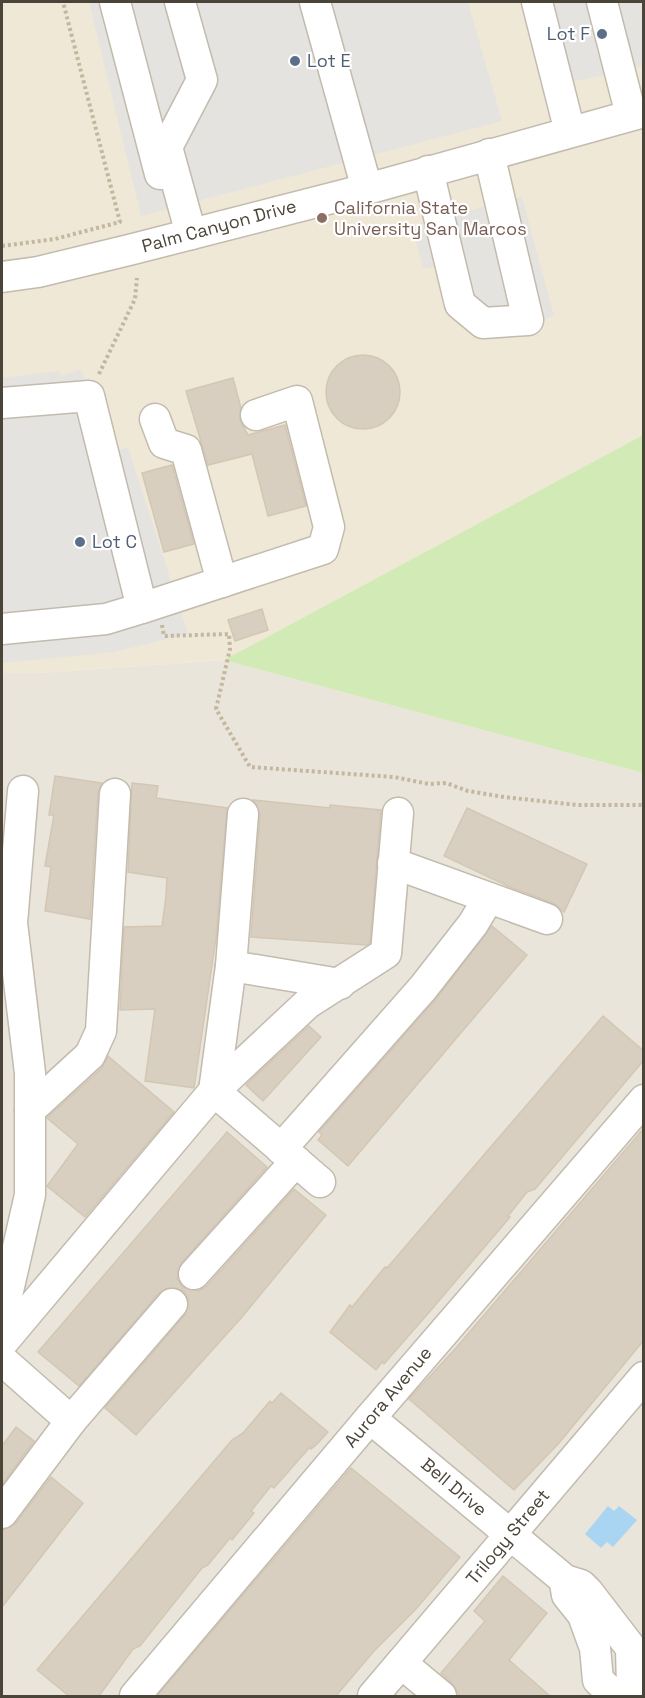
<svg xmlns="http://www.w3.org/2000/svg" width="645" height="1698" viewBox="0 0 645 1698" font-family="'Space Grotesk',sans-serif">
<rect width="100%" height="100%" fill="#f6f3ec"/>
<polygon fill="#eae5da" points="224,660 643,773 643,1696 2,1696 2,673 40,673"/>
<polygon fill="#efe8d6" points="2,2 643,2 643,435 224,660 40,673 2,673"/>
<polygon fill="#d2eab5" points="643,435 643,773 224,660"/>
<g fill="#e5e3e0">
<polygon points="89,2 468,2 502,121 141,216"/>
<polygon points="553,2 643,2 643,66 572,82"/>
<polygon points="522,197 554,316 499,335 441,267 423,268 412,225"/>
<polygon points="80,370 86,381 100,383 119,450 128,447 188,634 114,652 2,663 2,378 58,371 61,376"/>
</g>
<polygon fill="#a9d4f2" points="608,1506 614,1511 619,1506 637,1520 613,1547 607,1542 601,1548 585,1534"/>
<g fill="#d8cfc1" stroke="#d3c7b4" stroke-width="1.5">
<circle cx="363" cy="392" r="37"/>
<polygon points="233,378 241,408 240,420 248,435 285,425 306,506 268,516 252,454 208,465 186,391"/>
<polygon points="172,465 194,544 164,552 142,473"/>
<polygon points="262,609 268,630 235,641 228,620"/>
<polygon points="55,776 102,783 98,793 90,919 45,911 51,867 45,866 54,815 49,815"/>
<polygon points="132,783 158,786 156,798 227,808 216,938 194,1088 145,1081 155,1009 120,1010 124,927 162,926 166,896 167,878 128,872"/>
<polygon points="253,800 330,808 330,805 381,810 370,943 366,945 251,937 260,815"/>
<polygon points="467,808 587,864 564,912 553,903 510,887 444,856"/>
<polygon points="492,926 527,955 348,1166 318,1140 322,1135 319,1132 436,999"/>
<polygon points="603,1016 644,1051 644,1060 535,1189 527,1192 508,1216 510,1217 432,1309 384,1364 382,1362 376,1370 330,1332 350,1305 352,1307 385,1267 387,1268"/>
<polygon points="309,1026 321,1037 263,1101 246,1085"/>
<polygon points="108,1056 174,1112 85,1217 47,1186 78,1144 47,1118 102,1068"/>
<polygon points="644,1128 644,1340 559,1443 514,1490 409,1399 455,1349"/>
<polygon points="227,1132 267,1167 181,1263 177,1279 183,1287 199,1291 207,1286 294,1189 326,1215 242,1317 136,1435 105,1408 185,1315 188,1299 183,1291 167,1288 159,1293 79,1386 38,1352"/>
<polygon points="281,1393 328,1432 317,1444 311,1449 310,1447 274,1488 271,1486 251,1511 254,1513 232,1540 230,1538 208,1565 202,1568 140,1646 133,1649 99,1696 69,1696 37,1670 232,1440 243,1433 270,1401 272,1403"/>
<polygon points="16,1427 34,1441 2,1485 2,1446"/>
<polygon points="351,1468 460,1557 416,1609 374,1651 336,1696 157,1696"/>
<polygon points="51,1477 83,1503 2,1607 2,1530 16,1523"/>
<polygon points="503,1576 547,1613 509,1660 550,1696 460,1696 452,1683 441,1673 485,1621 474,1611"/>
</g>
<g fill="none" stroke-linecap="round" stroke-linejoin="round">
<defs>
<g id="minor">
<polyline points="115,2 160,174"/>
<polyline points="180,2 202,80 167,147 191,234"/>
<polyline points="315,2 367,189"/>
<polyline points="537,2 570,132"/>
<polyline points="602,2 631,115"/>
<polyline points="428,171 460,304 483,323 528,320 489,154"/>
<polyline points="2,277 38,272 129,250 367,189 644,112"/>
<polyline points="2,403 89,396 142,608 106,619 2,629"/>
<polyline points="155,419 164,443 186,450 222,582"/>
<polyline points="142,608 323,549 329,527 297,401 256,415"/>
<polyline points="393,863 547,919"/>
<polyline points="231,966 243,814"/>
<polyline points="30,1110 90,1055 101,1031 115,794"/>
<polyline points="281,1149 423,988 473,924 488,899"/>
<polyline points="320,1182 214,1091 231,966 340,984"/>
<polyline points="194,1274 296,1161"/>
<polyline points="2,1317 30,1195 30,1073 12,923 23,791"/>
<polyline points="2,1343 214,1091 308,1003 386,953 398,813"/>
<polyline points="2,1360 71,1421"/>
<polyline points="370,1418 565,1580 581,1585 588,1592 631,1648 632,1689 627,1696"/>
<polyline points="2,1513 71,1421 172,1304"/>
<polyline points="565,1583 567,1595 583,1615 595,1648 598,1680 615,1696"/>
<polyline points="401,1663 441,1696"/>
<polyline points="135,1696 370,1418 644,1100"/>
<polyline points="373,1696 644,1377"/>
</g>
</defs>
<use href="#minor" stroke="#c2bbae" stroke-width="33"/>
<g stroke="#c4b79f" stroke-width="4" stroke-dasharray="3 3" stroke-linecap="butt">
<polyline points="2,246 55,239 120,222 63,2"/>
<polyline points="99,374 135,299 137,278"/>
<polyline points="162,625 164,636 229,634 230,649 216,709 250,767 394,777 429,784 446,783 468,791 504,797 577,805 644,805"/>
</g>
<use href="#minor" stroke="#fff" stroke-width="30"/>
</g>
<g fill="#5c6f8a" stroke="#fff" stroke-width="2">
<circle cx="602" cy="34" r="6"/>
<circle cx="295" cy="61" r="6"/>
<circle cx="80" cy="542" r="6"/>
</g>
<circle fill="#8d6e63" stroke="#fff" stroke-width="2" cx="322" cy="218" r="6"/>
<g text-anchor="middle" stroke-width="4.5" stroke-linejoin="round" paint-order="stroke">
<g font-size="18" fill="#4e5e75" stroke="#fff" text-anchor="start">
<text x="590" y="40" text-anchor="end">Lot F</text>
<text x="307" y="67">Lot E</text>
<text x="92" y="548">Lot C</text>
</g>
<g font-size="18" fill="#785e54" stroke="#fff" text-anchor="start">
<text x="334" y="214">California State<tspan x="334" dy="21">University San Marcos</tspan></text>
</g>
<g font-size="18" fill="#4b4439" stroke="#fff">
<text transform="translate(219 226) rotate(-15)" y="6">Palm Canyon Drive</text>
<text transform="translate(388 1397) rotate(-50)" y="6">Aurora Avenue</text>
<text transform="translate(454 1487) rotate(40)" y="6">Bell Drive</text>
<text transform="translate(508 1537) rotate(-50)" y="6">Trilogy Street</text>
</g>
</g>
<rect width="645" height="1698" fill="none" stroke="#4b4439" stroke-width="6"/>
</svg>
